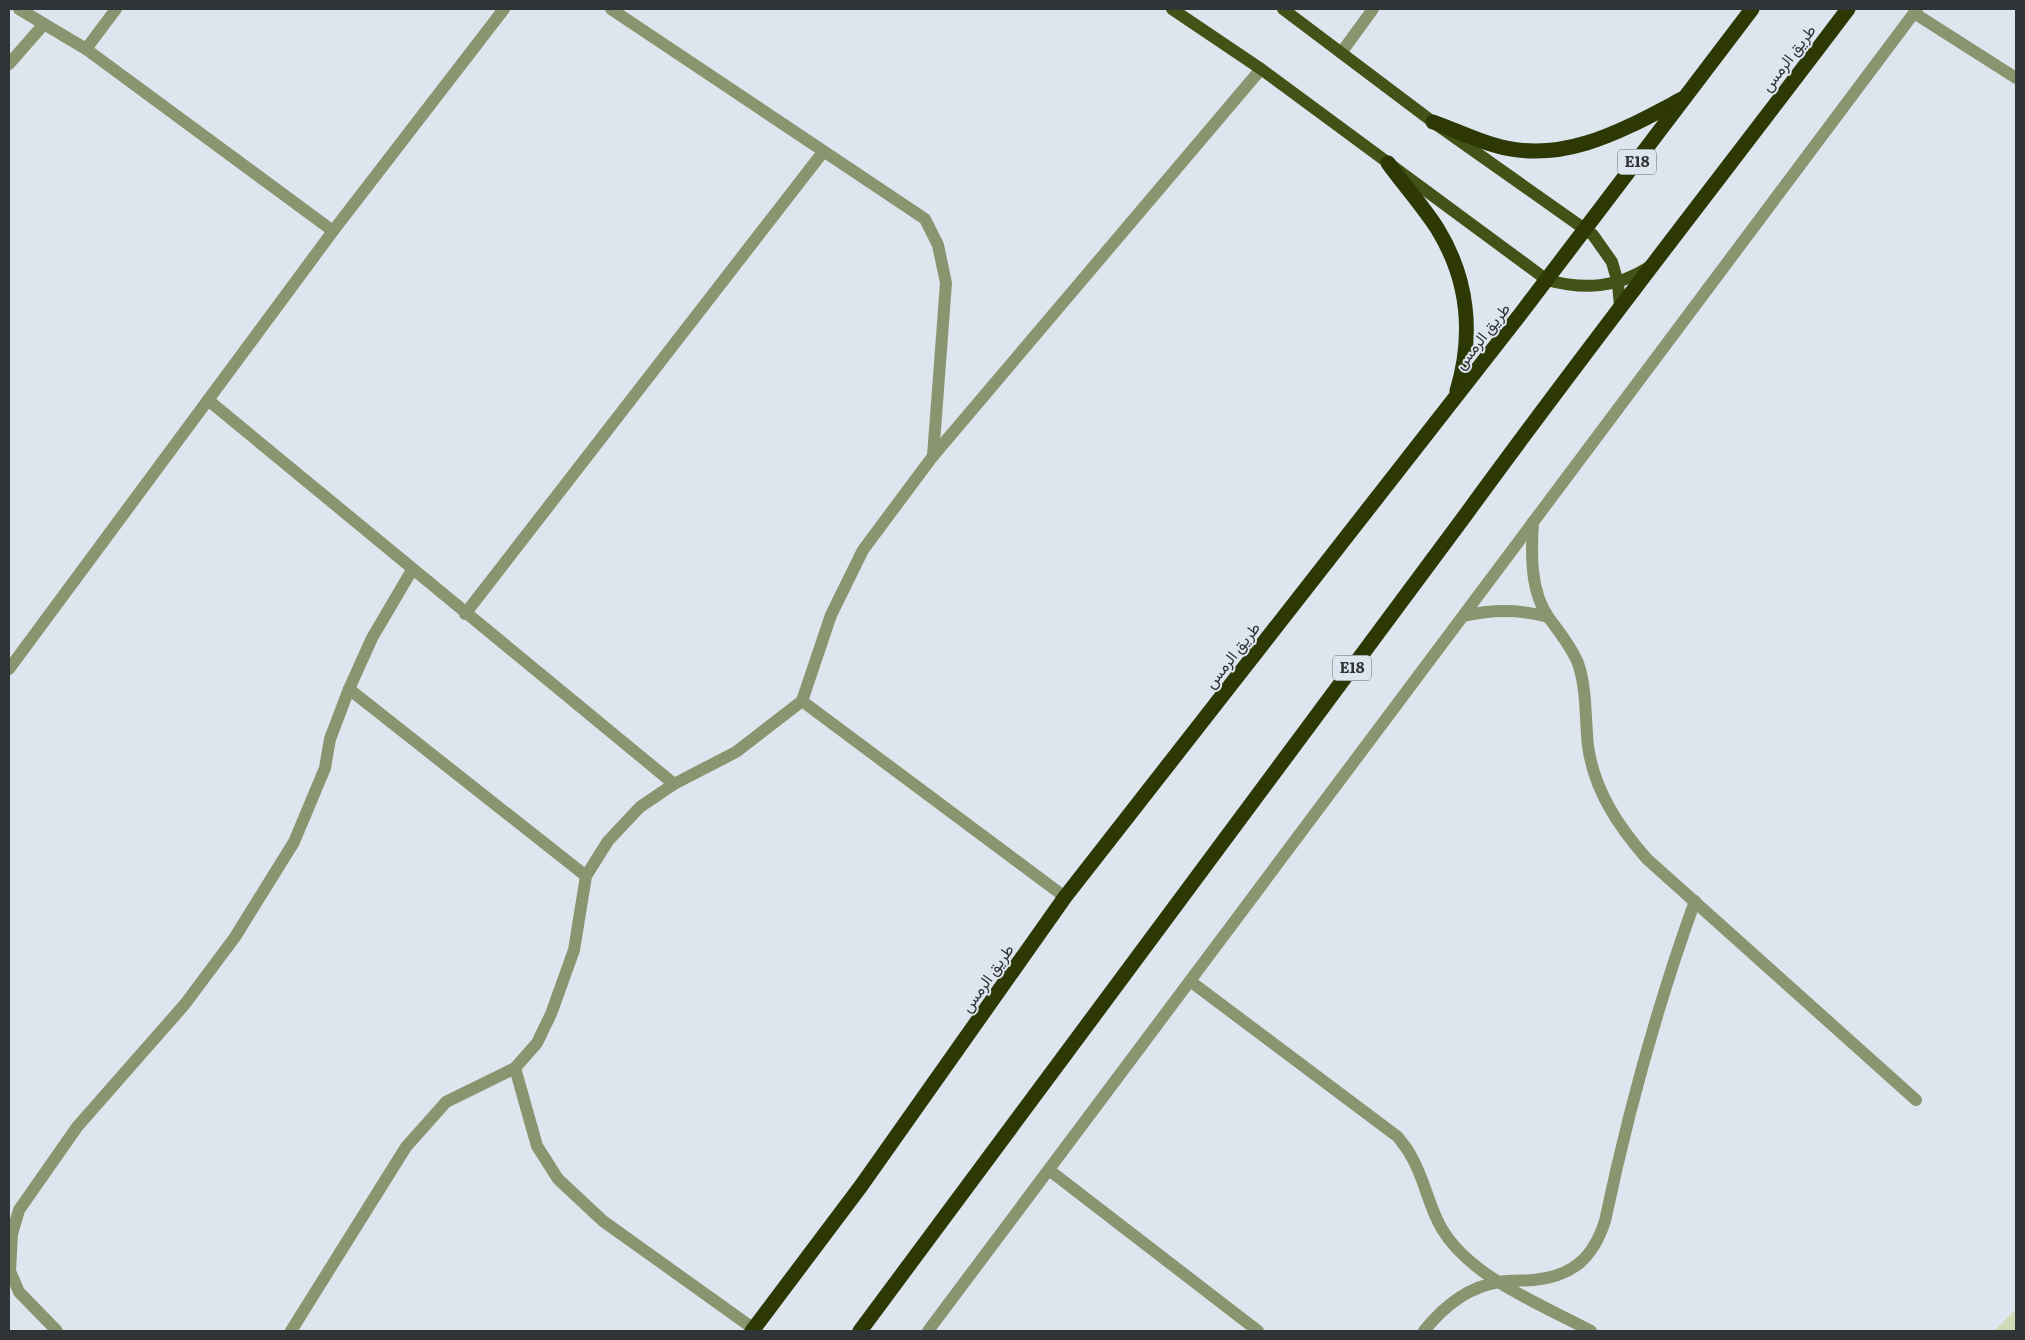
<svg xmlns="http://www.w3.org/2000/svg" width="2025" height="1340" viewBox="0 0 2025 1340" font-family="Literata,Vazirmatn,serif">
<rect width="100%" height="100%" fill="#dde6ee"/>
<polygon fill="#cfdab7" points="2016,1309 2016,1331 1994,1331"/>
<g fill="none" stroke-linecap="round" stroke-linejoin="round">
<g stroke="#8a9570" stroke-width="12">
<polyline points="19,9 86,49 333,231"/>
<polyline points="611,9 925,219 938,245 946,283 933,456"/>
<polyline points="1914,13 2016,78"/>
<polyline points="86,49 116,9"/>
<polyline points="1341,53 1373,9"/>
<polyline points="9,64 44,24"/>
<polyline points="208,400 674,784"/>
<path d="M1533,522C1531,553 1530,592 1549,618C1560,633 1571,646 1578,663C1587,690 1585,718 1588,746C1594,790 1618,826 1647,859L1916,1100"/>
<polyline points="465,614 823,152"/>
<path d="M1464,616C1493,609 1519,609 1548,617"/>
<polyline points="9,669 333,231 504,9"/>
<polyline points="349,689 586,876"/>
<polyline points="802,701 1065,897"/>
<path d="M1190,981L1398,1137C1402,1143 1408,1149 1411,1156C1425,1179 1428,1206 1442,1229C1471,1278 1543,1305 1591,1331"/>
<polyline points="515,1068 537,1146 558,1179 603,1221 754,1329"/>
<polyline points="1049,1170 1258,1331"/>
<polyline points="57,1331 19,1292 10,1271 12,1234 19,1210 77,1127 185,1004 235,937 294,842 325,768 330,739 349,689 372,638 412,570"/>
<polyline points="291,1331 406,1147 446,1102 515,1068 537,1043 551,1014 574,950 586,876 608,841 640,807 674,784 736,752 802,701 831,615 863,550 933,456 1261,69"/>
<polyline points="928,1331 1917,9"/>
<path d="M1424,1331C1443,1307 1468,1287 1499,1282C1510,1280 1522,1281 1534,1280C1573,1276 1593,1258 1605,1221C1628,1112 1657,1006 1695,901"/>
</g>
<g stroke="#445117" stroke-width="12">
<path d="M1172,9L1261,69L1547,280C1584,290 1617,288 1649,267"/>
<polyline points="1283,9 1433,122 1593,235 1612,262 1618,283 1620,307"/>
</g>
<g stroke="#2d3805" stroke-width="15">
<path d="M1433,122C1453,129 1473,139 1494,145C1563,166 1625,129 1684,98"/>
<path d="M1388,163C1404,185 1422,205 1437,228C1468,278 1474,334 1457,391"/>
<polyline points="752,1331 861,1186 1065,897 1522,312 1752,9"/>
<path d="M860,1331L1467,513C1591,342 1721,177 1848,9"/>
</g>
</g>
<g text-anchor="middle" stroke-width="4" stroke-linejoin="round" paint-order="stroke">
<g fill="#dde6ee" stroke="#65696e" stroke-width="1">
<rect x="1618" y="149.5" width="38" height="25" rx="4"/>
<rect x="1333" y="655.5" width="38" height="25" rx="4"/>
</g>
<g font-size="15" font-weight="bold" fill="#313437">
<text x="1637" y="167">E18</text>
<text x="1352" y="673">E18</text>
</g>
<g font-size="16" fill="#313437" stroke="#dde6ee">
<text transform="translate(1788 58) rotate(-53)" y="6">طريق الرمس</text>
<text transform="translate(1482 336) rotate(-52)" y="6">طريق الرمس</text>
<text transform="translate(1232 655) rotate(-52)" y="6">طريق الرمس</text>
<text transform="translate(987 978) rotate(-55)" y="6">طريق الرمس</text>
</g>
</g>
<rect width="2025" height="1340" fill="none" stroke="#313437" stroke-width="20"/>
</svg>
